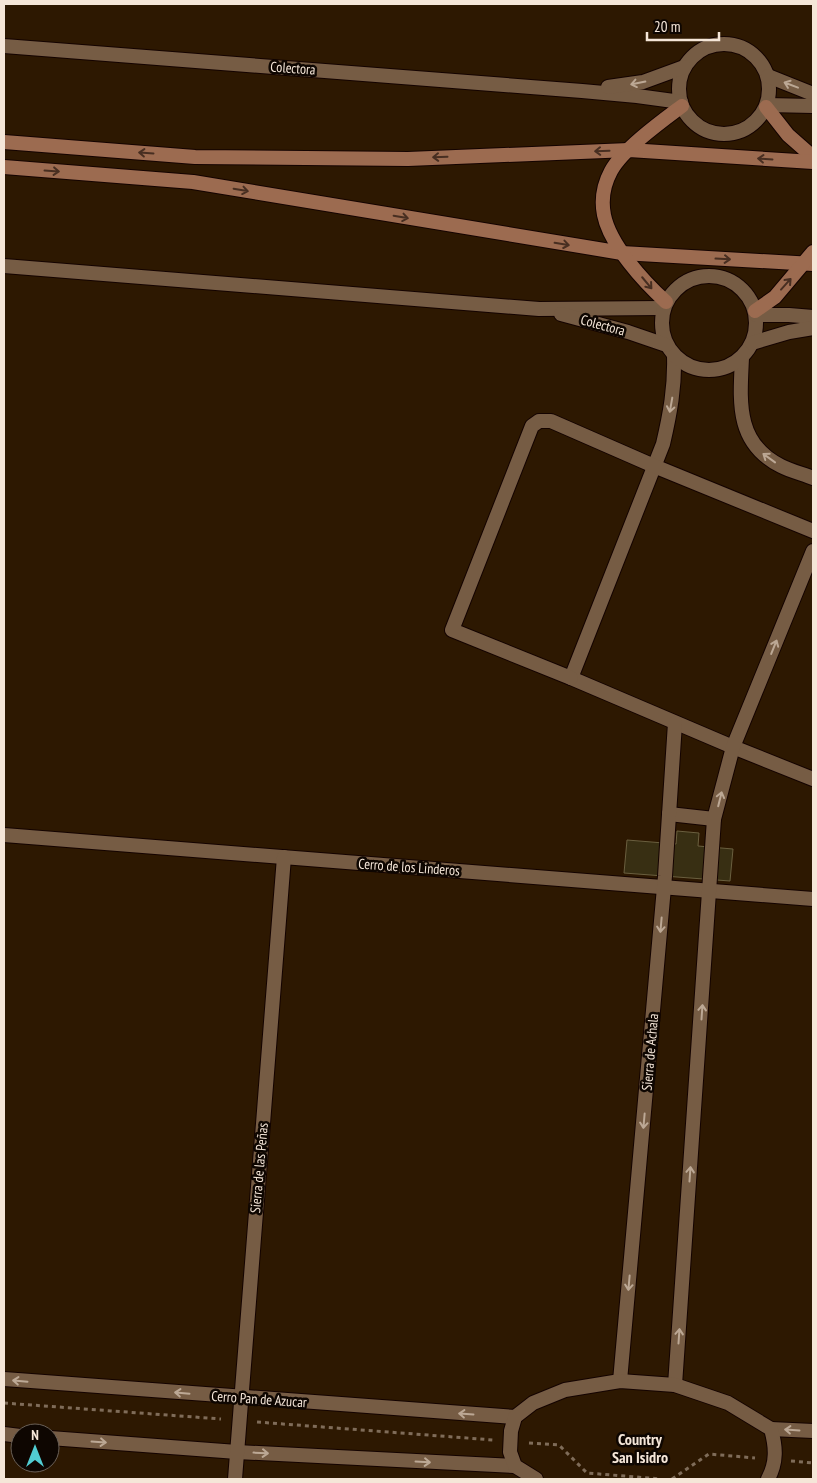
<svg xmlns="http://www.w3.org/2000/svg" width="817" height="1483" viewBox="0 0 817 1483" font-family="'PT Sans Narrow',sans-serif">
<rect width="100%" height="100%" fill="#2d1801"/>
<polygon fill="#382f13" stroke="#6a5f3f" points="677,831 699,833 698,846 733,849 730,881 624,873 627,840 676,844"/>
<g fill="none" stroke-linecap="round" stroke-linejoin="round">
<defs>
<g id="minor">
<path d="M674,356C675,387 670,414 663,444L571,678L733,747L813,779"/>
<path d="M742,358C740,401 735,443 781,466C791,471 803,474 813,478"/>
<polyline points="571,678 452,630 532,426 539,421 551,421 654,466 813,531"/>
<polyline points="669,814 714,819"/>
<polyline points="4,835 813,899"/>
<polyline points="4,1379 515,1417"/>
<polyline points="620,1381 665,876 675,723"/>
<polyline points="675,1385 714,819 733,747 813,551"/>
<polyline points="771,1429 813,1431"/>
<polyline points="4,1434 20,1436"/>
<polyline points="50,1438 237,1452 515,1466"/>
<polyline points="235,1479 284,857"/>
<path d="M536,1479L515,1466L510,1452L511,1431L515,1417L533,1403L565,1390L620,1381L675,1385L728,1403L771,1429C776,1447 777,1462 768,1479"/>
</g>
<g id="tertiary">
<circle cx="724" cy="89" r="45"/>
<polyline points="4,46 582,91 637,96 681,102"/>
<polyline points="768,76 813,94"/>
<polyline points="608,87 643,82 684,67"/>
<polyline points="767,105 813,106"/>
<polyline points="4,266 539,309 663,308"/>
<circle cx="709" cy="323" r="47"/>
<polyline points="561,314 628,332 666,345"/>
<polyline points="756,315 789,315 813,317"/>
<polyline points="752,343 789,332 813,328"/>
</g>
<g id="secondary">
<polyline points="766,107 788,135 813,157"/>
<polyline points="4,142 195,157 408,159 629,150 813,162"/>
<polyline points="4,167 193,182 622,253 813,264"/>
<path d="M666,302C644,282 610,245 604,215C601,200 604,184 611,171C623,149 662,121 682,106"/>
<polyline points="755,311 775,297 813,252"/>
</g>
</defs>
<use href="#minor" stroke="#140300" stroke-width="16"/>
<use href="#tertiary" stroke="#140300" stroke-width="16"/>
<use href="#secondary" stroke="#140300" stroke-width="16"/>
<g stroke="#7f6c59" stroke-width="3" stroke-dasharray="4 4" stroke-linecap="butt">
<polyline points="4,1403 221,1419"/>
<polyline points="257,1422 493,1440"/>
<polyline points="529,1443 559,1445 587,1473 661,1479"/>
<polyline points="791,1461 813,1463"/>
<polyline points="672,1479 709,1454 755,1458"/>
</g>
<use href="#minor" stroke="#765c44" stroke-width="14"/>
<use href="#tertiary" stroke="#765c44" stroke-width="14"/>
<use href="#secondary" stroke="#9c6b50" stroke-width="14"/>
</g>
<defs><path id="oneway-shaft" d="M-6 0H5M1.5-3L5.5 0L1.5 3" fill="none" stroke-width="1.6" stroke-linecap="round" stroke-linejoin="round" transform="scale(1.25)"/></defs>
<g stroke="#bca895">
<use href="#oneway-shaft" transform="translate(638 83) rotate(169)"/>
<use href="#oneway-shaft" transform="translate(791 85) rotate(-159)"/>
<use href="#oneway-shaft" transform="translate(671 405) rotate(100)"/>
<use href="#oneway-shaft" transform="translate(769 458) rotate(-144)"/>
<use href="#oneway-shaft" transform="translate(774 647) rotate(-68)"/>
<use href="#oneway-shaft" transform="translate(720 799) rotate(-76)"/>
<use href="#oneway-shaft" transform="translate(661 925) rotate(95)"/>
<use href="#oneway-shaft" transform="translate(702 1012) rotate(-86)"/>
<use href="#oneway-shaft" transform="translate(644 1121) rotate(95)"/>
<use href="#oneway-shaft" transform="translate(690 1174) rotate(-86)"/>
<use href="#oneway-shaft" transform="translate(629 1283) rotate(95)"/>
<use href="#oneway-shaft" transform="translate(679 1336) rotate(-86)"/>
<use href="#oneway-shaft" transform="translate(20 1381) rotate(-175)"/>
<use href="#oneway-shaft" transform="translate(182 1393) rotate(-175)"/>
<use href="#oneway-shaft" transform="translate(466 1414) rotate(-176)"/>
<use href="#oneway-shaft" transform="translate(792 1430) rotate(-176)"/>
<use href="#oneway-shaft" transform="translate(99 1442) rotate(4)"/>
<use href="#oneway-shaft" transform="translate(261 1453) rotate(3)"/>
<use href="#oneway-shaft" transform="translate(423 1462) rotate(3)"/>
</g>
<g stroke="#472e21">
<use href="#oneway-shaft" transform="translate(602 151) rotate(178)"/>
<use href="#oneway-shaft" transform="translate(146 153) rotate(-176)"/>
<use href="#oneway-shaft" transform="translate(440 157) rotate(178)"/>
<use href="#oneway-shaft" transform="translate(765 159) rotate(-176)"/>
<use href="#oneway-shaft" transform="translate(52 171) rotate(4)"/>
<use href="#oneway-shaft" transform="translate(241 190) rotate(10)"/>
<use href="#oneway-shaft" transform="translate(401 217) rotate(10)"/>
<use href="#oneway-shaft" transform="translate(562 244) rotate(9)"/>
<use href="#oneway-shaft" transform="translate(723 259) rotate(3)"/>
<use href="#oneway-shaft" transform="translate(647 283) rotate(50)"/>
<use href="#oneway-shaft" transform="translate(786 284) rotate(-48)"/>
</g>
<g text-anchor="middle" stroke-width="5" stroke-linejoin="round" paint-order="stroke">
<g font-size="14" fill="#f5e6d8" stroke="#0e0601">
<text transform="translate(293 68) rotate(4)" y="5">Colectora</text>
<text transform="translate(603 325) rotate(15)" y="5">Colectora</text>
<text transform="translate(409 867) rotate(4)" y="5">Cerro de los Linderos</text>
<text transform="translate(650 1052) rotate(-85)" y="5">Sierra de Achala</text>
<text transform="translate(259 1168) rotate(-85)" y="5">Sierra de las Peñas</text>
<text transform="translate(259 1399) rotate(4)" y="5">Cerro Pan de Azucar</text>
</g>
<g font-size="16" font-weight="bold" fill="#f5e6d8" stroke="#0e0601">
<text x="640" y="1445">Country<tspan x="640" dy="18">San Isidro</tspan></text>
</g>
</g>
<rect width="817" height="1483" fill="none" stroke="#f5e6d8" stroke-width="10"/>
<g transform="translate(35 1448)"><circle r="24" fill="#0e0601" stroke="#6a6057"/>
<path d="M0-4L9 19L0 12L-9 19Z" fill="#51ccd2"/>
<text y="-8" font-size="14" font-weight="bold" text-anchor="middle" fill="#f5e6d8">N</text>
</g>
<path d="M647 32v8h72v-8" fill="none" stroke="#f5e6d8" stroke-width="2.5"/>
<text x="654" y="32" font-size="15" fill="#f5e6d8" stroke="#0e0601" stroke-width="4" paint-order="stroke">20 m</text>
</svg>
